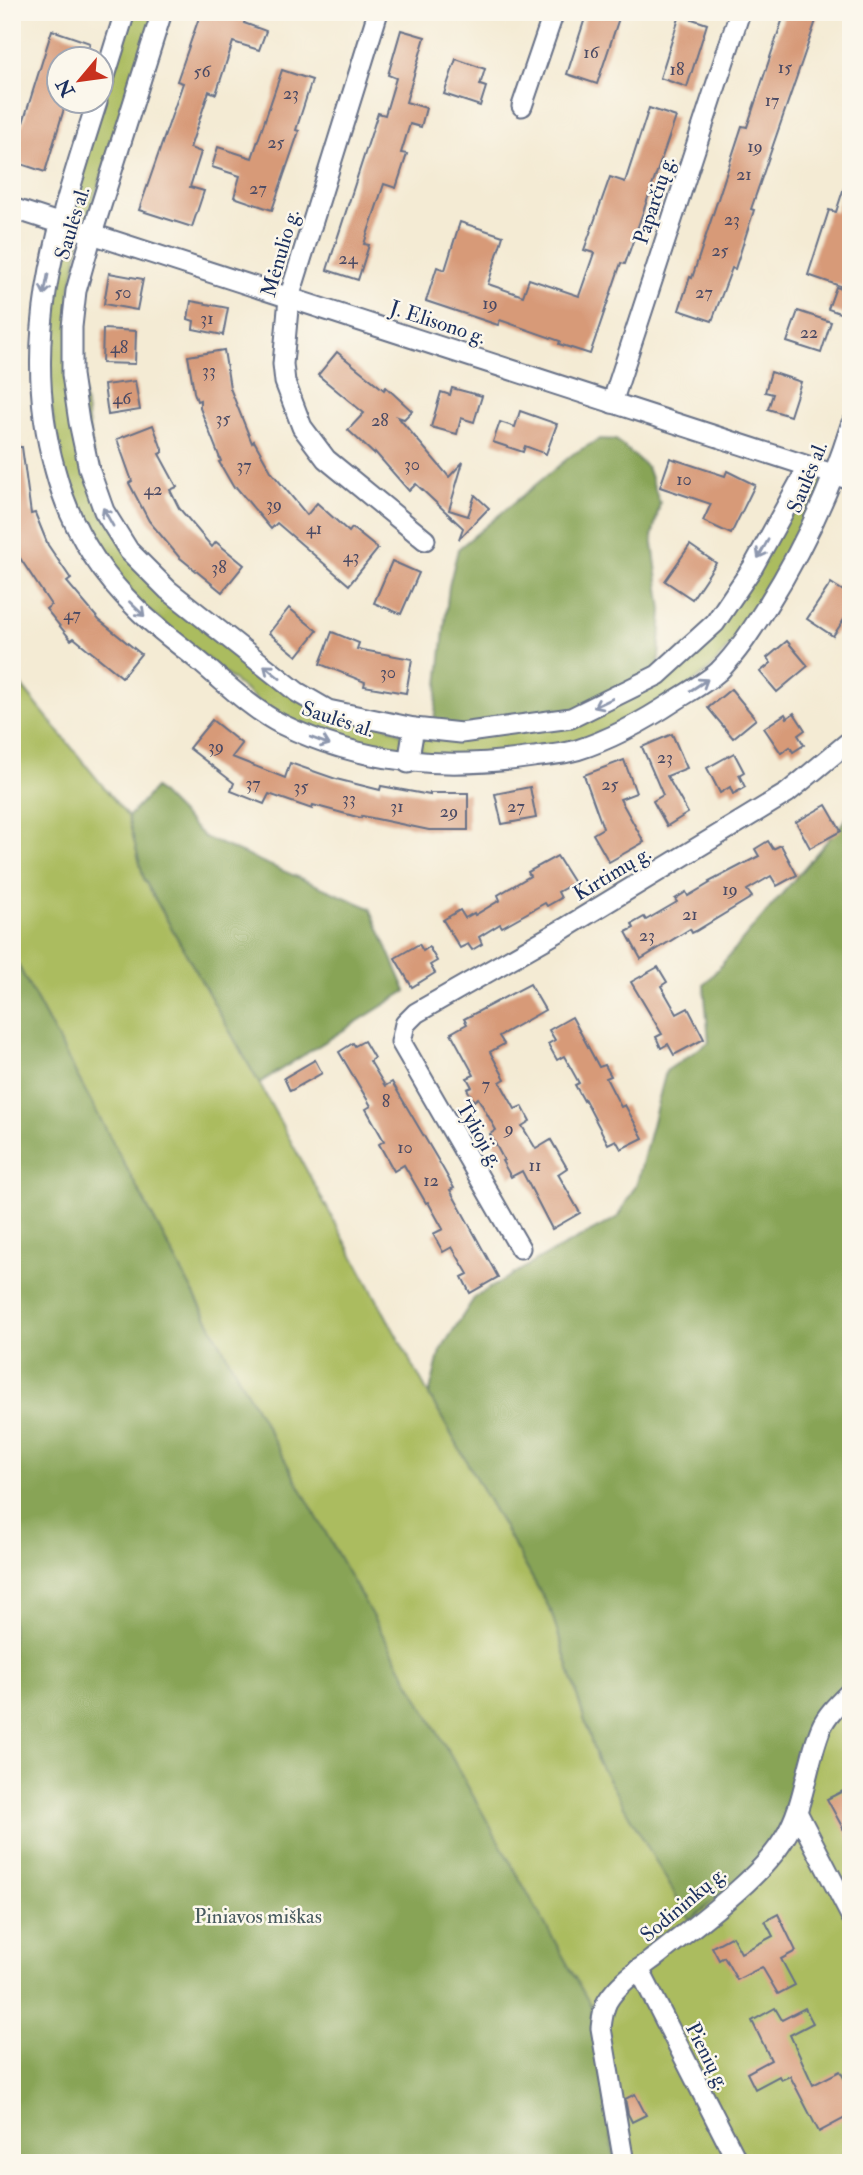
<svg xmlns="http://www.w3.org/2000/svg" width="863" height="2175" viewBox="0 0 863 2175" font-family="'IM FELL Double Pica',serif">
<rect width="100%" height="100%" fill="#fbf7ec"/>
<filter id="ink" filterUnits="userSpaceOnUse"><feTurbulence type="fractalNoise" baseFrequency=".0143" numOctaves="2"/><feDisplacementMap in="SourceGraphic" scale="14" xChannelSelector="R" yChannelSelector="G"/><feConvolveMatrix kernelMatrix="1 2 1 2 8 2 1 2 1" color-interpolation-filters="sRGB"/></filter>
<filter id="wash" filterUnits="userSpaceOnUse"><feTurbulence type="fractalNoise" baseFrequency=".00686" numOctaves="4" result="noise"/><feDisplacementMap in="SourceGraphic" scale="28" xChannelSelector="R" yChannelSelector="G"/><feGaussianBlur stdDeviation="1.57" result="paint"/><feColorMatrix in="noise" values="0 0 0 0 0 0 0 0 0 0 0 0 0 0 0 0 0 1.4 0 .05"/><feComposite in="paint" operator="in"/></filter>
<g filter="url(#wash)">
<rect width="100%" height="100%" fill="#f4ebd4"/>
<g fill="#abbc5f" stroke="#63765e" stroke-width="2">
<path d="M132,12H157L87,220C76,221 73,219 68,210Z"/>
<path d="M74,236L80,242L70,293L101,514L256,667L401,733C404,744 402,750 391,754L280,719L142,605L99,560L60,472L46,365L62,239Z"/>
<path d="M812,474L826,478L768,597L712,667L683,691L577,743L491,759L424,755C419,747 419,743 425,735L571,721L719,625Z"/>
<polygon points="12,674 128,817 144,879 259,1083 429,1395 551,1611 597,1760 836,1693 851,1679 851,2163 615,2163 240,1380 12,954"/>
</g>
<g fill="#88a456" stroke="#526a5a" stroke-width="2">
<polygon points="600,439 616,440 647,467 660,503 652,537 662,610 658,675 571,718 433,730 449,586 458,549 573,454"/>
<polygon points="155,788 204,837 370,908 406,991 259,1083 144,879 128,817"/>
<polygon points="851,813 851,1679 836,1693 783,1826 757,1865 690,1920 597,1760 551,1611 429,1395 440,1351 475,1297 541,1258 617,1218 637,1183 666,1071 709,1042 704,985"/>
<polygon points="12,954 240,1380 591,2006 615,2163 12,2163"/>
</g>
<g id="blocks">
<g fill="#d79a78">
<polygon points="201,12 247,12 244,23 266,31 259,50 233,42 216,94 209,91 190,148 201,152 190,187 204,191 192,227 139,210 183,83 177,81"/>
<polygon points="587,12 621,12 597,84 567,74"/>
<polygon points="785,12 819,12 751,209 754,210 735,269 732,268 712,321 679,310 690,277 692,278 742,126 747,127"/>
<polygon points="680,15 707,24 687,87 660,78"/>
<polygon points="52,30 90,43 84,60 60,60 60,102 66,102 45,172 12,161 12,145 19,125 22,126"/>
<polygon points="401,30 425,37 406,102 426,108 421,127 410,124 401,153 407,154 396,188 384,184 364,244 369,245 358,280 327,270 378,113 385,115 396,78 388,75"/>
<polygon points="456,59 485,69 480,85 486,87 480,106 444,94"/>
<polygon points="282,70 312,80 296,130 299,131 272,210 234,197 240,176 212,167 218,147 252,158"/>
<polygon points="649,108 676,117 625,264 621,263 590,354 559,344 560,341 500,320 498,325 426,301 437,267 445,270 460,222 503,236 488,284 523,296 529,279 579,296 594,253 584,250 610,177 625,182"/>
<polygon points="848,175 851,175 851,264 843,287 808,275 829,210 836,212"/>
<polygon points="109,273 143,279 137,310 104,304"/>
<polygon points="836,287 851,292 851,317 828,309"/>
<polygon points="191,301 228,308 223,335 193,329 194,321 188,319"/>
<polygon points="798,311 831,322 821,353 787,342"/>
<polygon points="103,329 136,331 135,364 102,363"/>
<polygon points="224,350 230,388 252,443 254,441 272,473 307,515 317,503 349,532 352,528 378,549 349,585 277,523 271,529 236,487 234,488 219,462 221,461 200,408 200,400 197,401 194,392 188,356"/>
<polygon points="337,352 384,390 386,387 412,411 404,419 398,417 449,477 463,462 449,510 468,516 475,495 489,508 459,539 463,528 416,484 409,491 375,452 374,454 348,430 364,413 318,375"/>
<polygon points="771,372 801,382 790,416 768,409 773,394 765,392"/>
<polygon points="135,381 140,410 108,415 104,385"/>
<polygon points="452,388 482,396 474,422 461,418 457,434 431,427 441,392 450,395"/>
<polygon points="520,411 557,424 546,454 525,446 523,452 493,442 500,422 515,427"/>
<polygon points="153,425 163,452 159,454 177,487 170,490 179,508 212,547 216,542 244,565 222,592 179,557 149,521 129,483 132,481 117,439"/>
<polygon points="12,447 22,447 31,514 35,513 48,545 71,579 67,582 99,620 141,654 122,677 74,638 71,640 46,609 51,605 18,555 12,541"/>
<polygon points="670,458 725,476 727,471 755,485 731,534 703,521 711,504 660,487"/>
<polygon points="690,545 716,563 692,599 665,581"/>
<polygon points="392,561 419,573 401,614 374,603"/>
<polygon points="831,583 851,596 851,609 833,636 807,619"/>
<polygon points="289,608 317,631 297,656 269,633"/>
<polygon points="332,632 359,643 357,649 412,659 406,693 364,686 365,682 320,664"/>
<polygon points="787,641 808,666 777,692 760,672 771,663 767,658"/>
<polygon points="731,689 756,719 733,738 708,708"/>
<polygon points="794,713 805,730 798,735 804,745 793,752 790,747 781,753 764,728 785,714 787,718"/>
<polygon points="212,720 242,744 232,757 285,778 290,763 336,779 380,790 381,786 430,795 430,793 468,793 468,830 429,830 362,816 361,818 313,805 312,809 269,794 264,804 231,791 234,783 189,748"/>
<polygon points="672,734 687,768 667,776 688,813 667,826 653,801 663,795 642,747"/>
<polygon points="734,753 744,772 739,775 745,787 733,794 730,787 720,793 707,768"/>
<polygon points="624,760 636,793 620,799 644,842 609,862 593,834 603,828 584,775"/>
<polygon points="530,787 536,818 502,824 495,794"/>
<polygon points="826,805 841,831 810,848 796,822"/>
<polygon points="768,841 773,849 781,845 797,875 777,886 771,876 747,890 752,897 696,931 692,933 690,929 641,959 626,932 634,928 632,924 644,917 646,920 677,902 675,899 686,892 688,896 710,883 709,882 759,856 755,849"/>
<polygon points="557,856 574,883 558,892 561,898 547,906 545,903 502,927 500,924 479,937 482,944 472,950 468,944 460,948 443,920 460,910 465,918 474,913 475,915 500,900 498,895 530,876 528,872"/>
<polygon points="419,944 423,951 429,947 437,961 430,965 435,973 412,987 395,958"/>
<polygon points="658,967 667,982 661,986 677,1014 688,1008 704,1039 674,1055 668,1044 661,1048 656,1037 662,1034 631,982"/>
<polygon points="530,984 545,1010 499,1036 504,1044 490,1052 505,1079 500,1082 515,1109 522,1106 530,1121 522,1126 536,1149 551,1140 567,1168 558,1174 580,1213 552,1229 522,1171 511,1177 502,1161 504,1160 490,1134 496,1130 478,1098 474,1101 467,1089 472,1087 467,1078 474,1075 451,1033 467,1024 464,1019"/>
<polygon points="572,1017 599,1067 605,1065 611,1076 606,1078 621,1107 625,1105 643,1138 621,1149 616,1140 608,1144 585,1100 584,1101 575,1085 579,1083 564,1056 557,1060 548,1044 555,1040 549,1030"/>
<polygon points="364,1041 374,1058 370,1061 385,1086 392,1082 441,1165 454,1188 450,1190 498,1277 470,1293 462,1277 468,1274 452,1247 443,1252 433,1234 443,1229 428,1202 426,1203 404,1165 394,1171 379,1144 384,1141 366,1109 371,1106 339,1052 353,1043 355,1046"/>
<polygon points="315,1060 322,1073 290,1091 284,1078"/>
<polygon points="851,1787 851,1843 827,1799"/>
<polygon points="778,1914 796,1951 781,1959 795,1985 778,1994 762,1967 737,1980 724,1957 719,1960 712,1947 732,1936 741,1953 773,1936 765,1921"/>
<polygon points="775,2008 782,2020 805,2008 813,2023 790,2035 813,2085 840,2071 851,2090 851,2115 819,2132 790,2076 781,2080 779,2076 755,2089 747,2073 771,2060 752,2021"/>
<polygon points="635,2094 646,2115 632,2122 628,2114 625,2099"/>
</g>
</g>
</g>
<g filter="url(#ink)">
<use href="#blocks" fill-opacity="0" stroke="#677187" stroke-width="2"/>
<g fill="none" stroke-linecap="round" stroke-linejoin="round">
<defs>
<g id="minor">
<polyline points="162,12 92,234 76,291 72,327 72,375 79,422 89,469 104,511 129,551 168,590 297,692 328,710 414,728 461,733 571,718 658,675 715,623 753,567 808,467"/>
<polyline points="378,12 289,298 283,364 285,382 302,427 326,459 425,540"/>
<polyline points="102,86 125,12"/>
<path d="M97,102C58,225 18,339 55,470C69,523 98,571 137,609C156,628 179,644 199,661C224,682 253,710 281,724C362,764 446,770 533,757C548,755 564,754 577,750C612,739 646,720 676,700C690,691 707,682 719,671C738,652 753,628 767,606C803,549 831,489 851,425"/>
<polyline points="522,106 554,12"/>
<polyline points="12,208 851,480"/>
<polyline points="612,403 740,12"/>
<polyline points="408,763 414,728"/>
<polyline points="520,1248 401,1042 405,1024 416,1013 565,928 787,793 851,740"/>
<polyline points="798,1814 851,1916"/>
<polyline points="639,1969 738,2163"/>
<path d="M624,2163L601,2028C602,2019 603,2010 607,2002C618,1983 641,1968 658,1955C695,1925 760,1879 784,1839C805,1805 806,1765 821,1728C827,1714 840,1702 851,1691"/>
</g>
</defs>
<use href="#minor" stroke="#677187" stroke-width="23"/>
<use href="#minor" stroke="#fff" stroke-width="19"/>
</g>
<defs><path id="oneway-shaft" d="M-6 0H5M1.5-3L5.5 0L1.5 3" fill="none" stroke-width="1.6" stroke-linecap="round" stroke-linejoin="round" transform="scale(1.75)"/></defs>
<g stroke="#8d97ae">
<use href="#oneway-shaft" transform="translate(46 285) rotate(101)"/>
<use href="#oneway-shaft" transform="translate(108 517) rotate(-119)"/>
<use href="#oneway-shaft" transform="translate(763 549) rotate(119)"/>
<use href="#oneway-shaft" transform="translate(137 609) rotate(44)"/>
<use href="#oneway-shaft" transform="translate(272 672) rotate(-141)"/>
<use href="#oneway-shaft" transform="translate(699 685) rotate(-33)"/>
<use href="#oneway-shaft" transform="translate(603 703) rotate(154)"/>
<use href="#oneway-shaft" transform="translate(320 741) rotate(21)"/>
</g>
</g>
<g text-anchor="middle" stroke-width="5" stroke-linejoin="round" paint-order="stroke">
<g font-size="18" fill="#4a4a64">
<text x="591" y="58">16</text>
<text x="785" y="73">15</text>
<text x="677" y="75">18</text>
<text x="202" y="77">56</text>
<text x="291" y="99">23</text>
<text x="772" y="106">17</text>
<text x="276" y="148">25</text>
<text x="755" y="152">19</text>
<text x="744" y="180">21</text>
<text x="258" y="194">27</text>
<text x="732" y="225">23</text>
<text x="720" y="256">25</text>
<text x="348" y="264">24</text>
<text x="123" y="298">50</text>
<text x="704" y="298">27</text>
<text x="490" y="309">19</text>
<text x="207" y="324">31</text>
<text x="809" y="338">22</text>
<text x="119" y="353">48</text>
<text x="209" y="376">33</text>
<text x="122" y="404">46</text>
<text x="223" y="424">35</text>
<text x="380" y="426">28</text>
<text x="412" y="470">30</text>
<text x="244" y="471">37</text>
<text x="684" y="485">10</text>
<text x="153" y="495">42</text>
<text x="274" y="510">39</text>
<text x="314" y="534">41</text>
<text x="351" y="562">43</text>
<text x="219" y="573">38</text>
<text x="72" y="620">47</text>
<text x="388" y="678">30</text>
<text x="216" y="752">39</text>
<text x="665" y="763">23</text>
<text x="253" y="789">37</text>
<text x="610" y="790">25</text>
<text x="301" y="792">35</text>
<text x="349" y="804">33</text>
<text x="397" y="812">31</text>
<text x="516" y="812">27</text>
<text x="449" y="817">29</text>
<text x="730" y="895">19</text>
<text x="690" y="920">21</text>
<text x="647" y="941">23</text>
<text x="486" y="1090">7</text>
<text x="386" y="1107">8</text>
<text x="509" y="1134">9</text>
<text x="405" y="1153">10</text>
<text x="535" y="1171">11</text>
<text x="431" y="1186">12</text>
</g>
<g font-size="21" fill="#1b2f5e" stroke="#fbf7ec">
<text transform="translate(654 200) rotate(-72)" y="7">Paparčių g.</text>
<text transform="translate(72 223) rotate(-73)" y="7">Saulės al.</text>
<text transform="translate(280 253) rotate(-74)" y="7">Mėnulio g.</text>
<text transform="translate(438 322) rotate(18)" y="7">J. Elisono g.</text>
<text transform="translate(807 477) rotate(-68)" y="7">Saulės al.</text>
<text transform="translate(338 719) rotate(18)" y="7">Saulės al.</text>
<text transform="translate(612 873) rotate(-31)" y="7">Kirtimų g.</text>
<text transform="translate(480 1134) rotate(60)" y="7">Tylioji g.</text>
<text transform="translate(683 1904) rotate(-40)" y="7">Sodininkų g.</text>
<text transform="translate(708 2056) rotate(63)" y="7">Pienių g.</text>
</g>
<g font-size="21" fill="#46595e" stroke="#fbf7ec">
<text x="258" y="1923">Piniavos miškas</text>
</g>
</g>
<rect width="863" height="2175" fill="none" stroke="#fbf7ec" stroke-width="42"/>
<g transform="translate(80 80) rotate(241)"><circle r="33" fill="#fbf7ec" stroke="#a1a7b3" stroke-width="2"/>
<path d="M0-5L12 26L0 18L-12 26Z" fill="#c8321e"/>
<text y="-10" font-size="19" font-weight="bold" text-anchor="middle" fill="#1b2f5e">N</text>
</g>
</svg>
